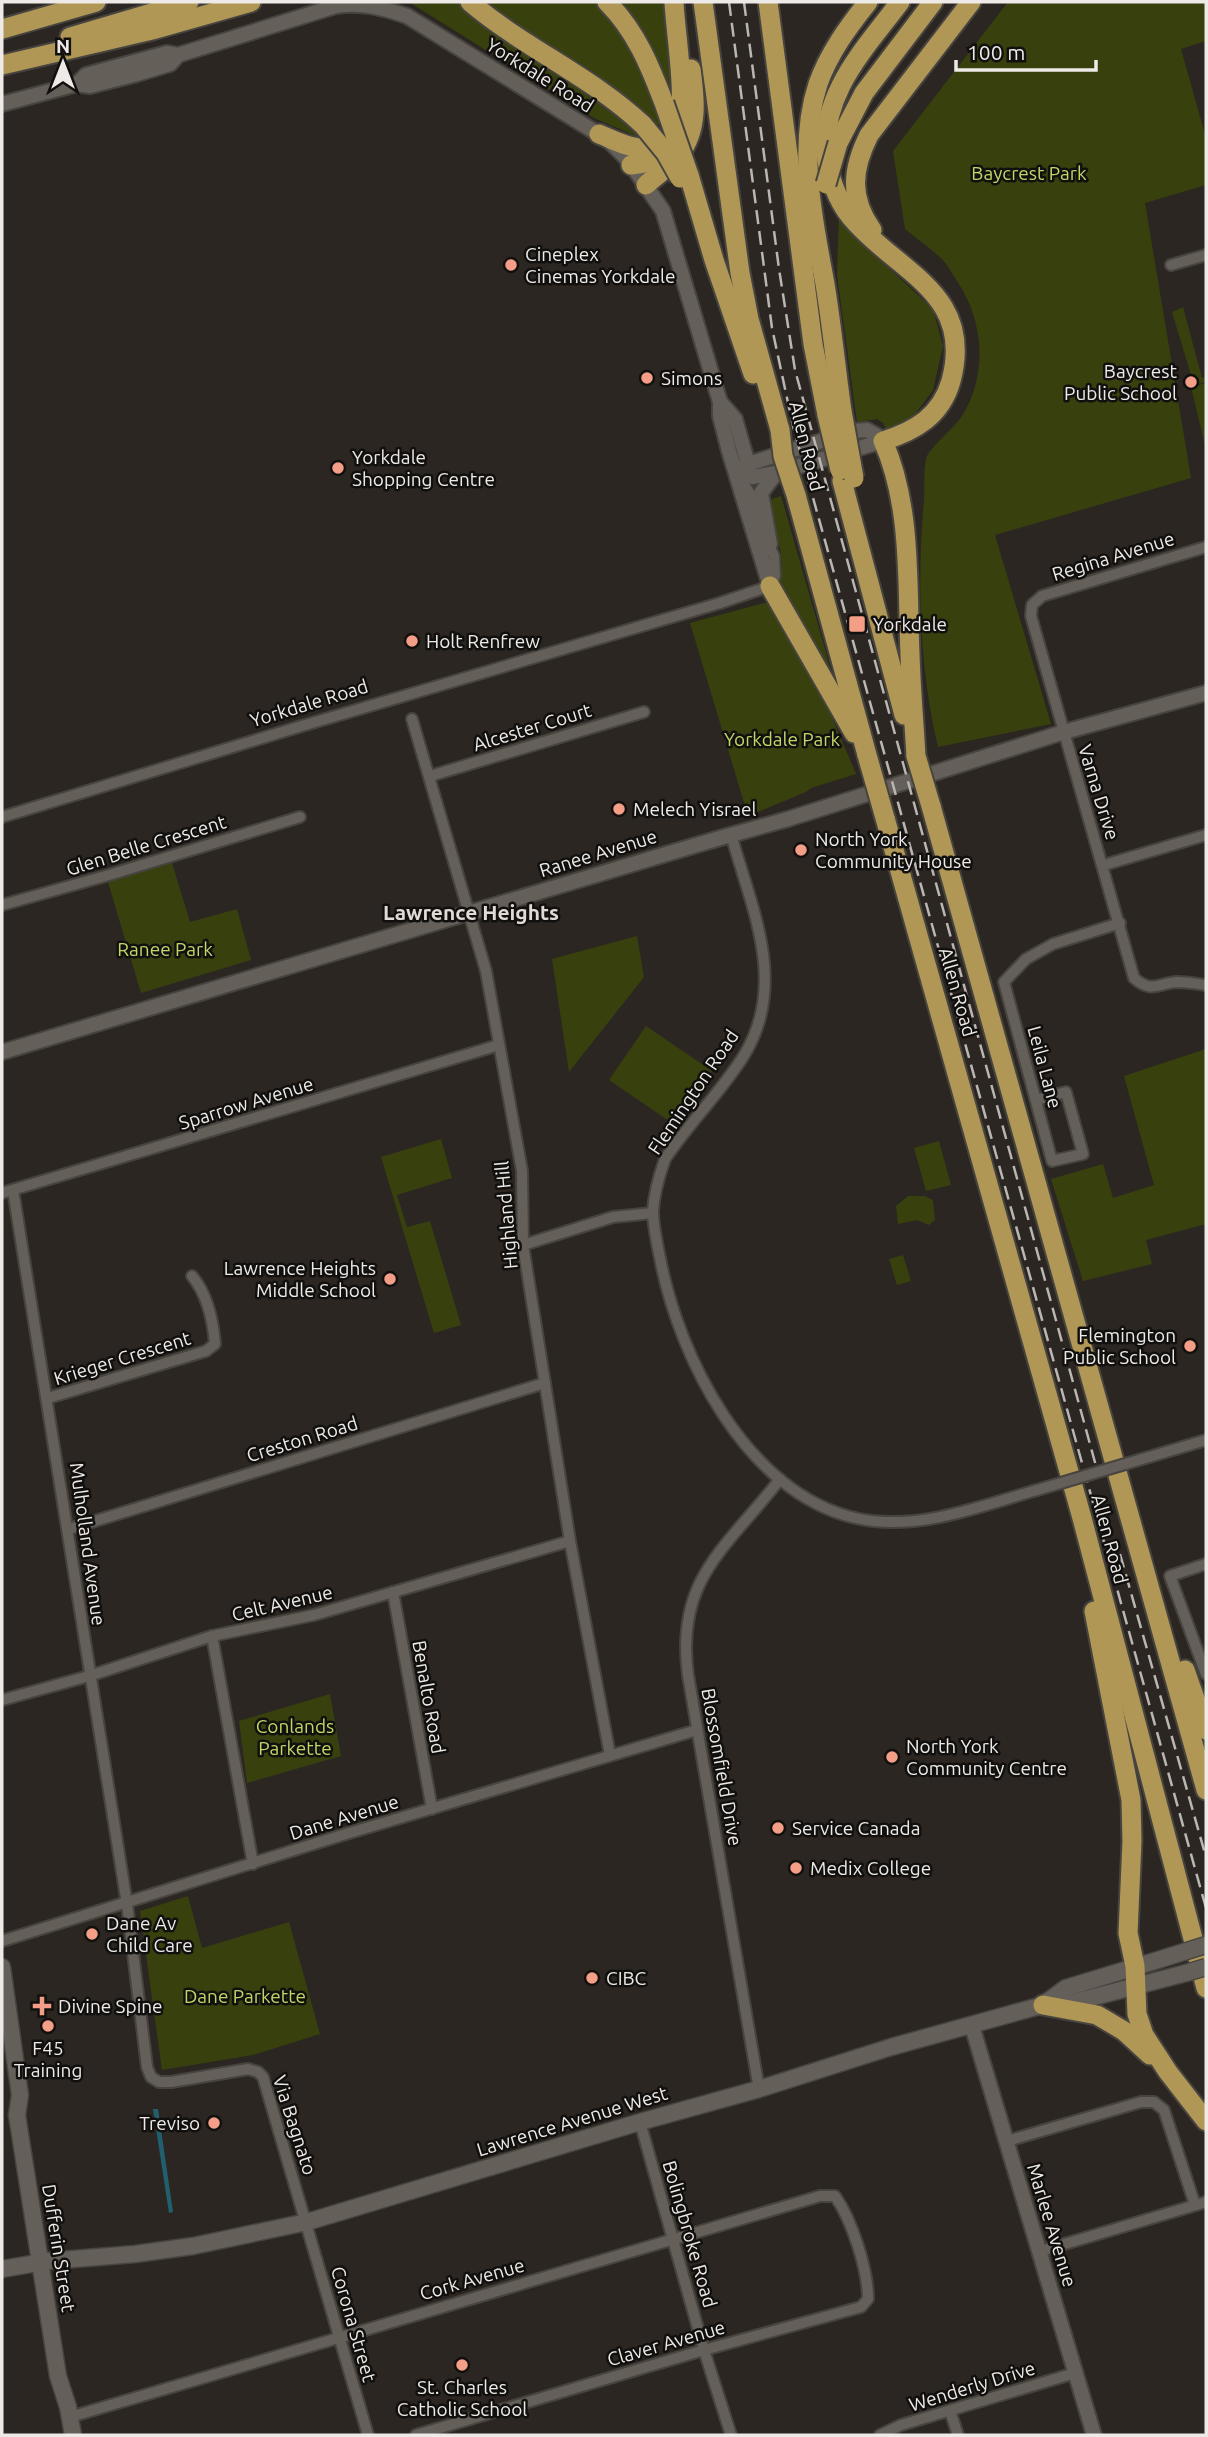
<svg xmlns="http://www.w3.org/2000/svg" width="1208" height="2437" viewBox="0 0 1208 2437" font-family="Ubuntu,sans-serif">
<rect width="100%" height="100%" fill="#2b2621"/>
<g fill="#38410e">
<path d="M409,2H460C506,48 566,74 618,114C627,121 636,131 645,140L594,118Z"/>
<polygon points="481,2 595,2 615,23 632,47 661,120 656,130"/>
<polygon points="614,2 667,2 675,116"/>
<path d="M1008,2H1206V41L1181,49L1206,138V185L1145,203L1191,478L995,535L1051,724L938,747C919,667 917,581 924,499C925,486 923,468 927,456C931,447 954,428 962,416C988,374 984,321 957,281C952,274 948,265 942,259C930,248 917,239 905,229L893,151Z"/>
<polygon points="839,213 855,237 933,309 943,346 933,390 913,417 887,430 883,423 877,419 857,422 837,274"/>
<polygon points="1183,307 1202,378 1206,377 1206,382 1194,385 1172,312"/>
<polygon points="1206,383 1206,449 1191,387"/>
<polygon points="781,496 835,684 776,584 782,570 781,553 766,501"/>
<polygon points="768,602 815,677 856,774 811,788 806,792 748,816 690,623"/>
<polygon points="172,863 190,922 237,909 251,960 141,993 108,882"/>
<polygon points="637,936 644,977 569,1072 552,959"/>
<polygon points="646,1026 712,1071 675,1125 609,1080"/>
<polygon points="1206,1049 1206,1224 1146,1240 1152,1264 1083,1281 1051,1179 1103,1164 1113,1198 1154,1185 1124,1076"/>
<polygon points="441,1139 452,1178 397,1195 407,1227 430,1221 461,1325 434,1333 381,1157"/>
<polygon points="939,1141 951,1185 926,1191 914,1148"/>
<polygon points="908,1196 924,1196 933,1200 935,1220 929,1225 917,1220 898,1224 896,1206"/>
<polygon points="903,1255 911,1281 897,1285 889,1259"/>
<polygon points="330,1694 341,1756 247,1783 239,1721"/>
<polygon points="188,1896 202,1948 289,1922 320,2034 253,2055 162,2070 140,1911"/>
</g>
<polygon fill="#225f6e" points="153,2109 158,2109 173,2212 169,2213"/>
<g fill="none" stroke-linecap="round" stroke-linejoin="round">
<defs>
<g id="minor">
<polyline points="1171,265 1206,255"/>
<path d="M1206,547L1042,596L1032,605L1031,616L1134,978C1152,994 1158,983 1177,982C1187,982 1197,984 1206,985"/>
<polyline points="412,719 486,971 522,1171 523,1245 570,1541 610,1755"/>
<polyline points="430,776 644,712"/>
<polyline points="2,817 305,725 720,603 770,586 775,576 774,556 760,527 749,492 743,483"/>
<path d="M731,834C751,908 789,984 743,1057C720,1093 689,1123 665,1159C659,1176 654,1193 653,1211C653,1226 657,1243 660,1258C679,1358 747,1493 855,1518C917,1532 977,1507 1037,1490"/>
<polyline points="1104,865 1206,835"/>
<polyline points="2,905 109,875 300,817"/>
<polyline points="1036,1100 1066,1092 1083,1154 1052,1161 1004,982 1026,959 1053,944 1120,923"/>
<polyline points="13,1190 127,1904 147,2067 151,2077 159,2082 171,2082 248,2069 258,2072 263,2077 368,2435"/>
<polyline points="2,1193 499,1045"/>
<polyline points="523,1245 613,1217 653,1213"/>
<path d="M48,1398L206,1351L215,1344C213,1320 208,1295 192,1276"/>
<polyline points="1149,1457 1206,1440"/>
<polyline points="69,1529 545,1383"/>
<polyline points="1206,1564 1170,1576 1206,1674"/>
<polyline points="393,1592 432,1809"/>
<polyline points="212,1636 253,1864"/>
<polyline points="2,1700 89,1676 212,1636 314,1615 570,1541"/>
<polyline points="2,1941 349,1833 697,1730"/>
<path d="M759,2089L688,1675C675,1578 727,1548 780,1479"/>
<polyline points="640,2122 704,2350 731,2435"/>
<polyline points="1007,2141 1141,2102 1154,2102 1164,2110 1195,2205"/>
<polyline points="1041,2251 1206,2202"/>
<polyline points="950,2411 958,2435"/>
<path d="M70,2417L820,2196H835C852,2220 868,2270 868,2299L861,2307L704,2350L416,2435"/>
<polyline points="880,2435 901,2425 1075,2373"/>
</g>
<g id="tertiary">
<path d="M77,84L86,75L167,53L178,55L336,6C362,2 383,8 407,16L608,140L629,161L663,211L720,402V416L729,451L770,586"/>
<polyline points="2,104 77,84 90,86 137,74 170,64 178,55"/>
<polyline points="720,402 735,419 748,464"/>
<polygon points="867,430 876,435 883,441 776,473 752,477 736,471 748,464 853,431"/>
<polyline points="770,544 761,493 776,473"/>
<polyline points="2,1052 720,838 788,819 1064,732 1206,693"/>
<polyline points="972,2026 1094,2435"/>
</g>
<g id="secondary">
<polyline points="2,1967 20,2095 17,2115 22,2147 58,2376 68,2407 73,2435"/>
<polyline points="1043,2005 1066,1988 1158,1960"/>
<polyline points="2,2269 49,2261 135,2254 193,2246 307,2222 640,2122 759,2089 891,2047 1043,2005 1071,2003 1186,1973"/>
</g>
<g id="motorway">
<path d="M470,2C524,48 591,76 643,125"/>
<path d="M607,2C636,31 650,66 664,103"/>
<polyline points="703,2 740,273 749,319 780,430"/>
<polyline points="768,2 813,344 827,415"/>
<path d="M900,2C864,50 818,96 827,161C831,184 840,206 856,223C902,274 974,295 951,381C941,416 915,431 883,441C912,506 907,584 910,654C911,688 914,722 916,756"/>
<polyline points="2,29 96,2"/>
<polyline points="70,37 189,2"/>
<polyline points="2,65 152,30 251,2"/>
<path d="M599,134C614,140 630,149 646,148C659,148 671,139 677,128C688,105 675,30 674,2"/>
<polyline points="838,143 864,93 933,2"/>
<polyline points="631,165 658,161 675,156"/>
<polyline points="689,175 714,260 753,374"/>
<path d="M646,185C657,175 671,166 679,155C699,129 695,98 691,69"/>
<path d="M872,230C849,197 852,169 869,135L971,2"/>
<path d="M842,411C836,369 832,326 825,284C813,219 797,148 818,84C829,53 848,27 868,2"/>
<polyline points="842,481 904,715"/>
<polyline points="796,495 867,755"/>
<polyline points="770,586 854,733"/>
<polyline points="931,806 1206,1790"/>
<polyline points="885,818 1082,1518 1206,1988"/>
<polyline points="1094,1611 1131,1800 1132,1841 1128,1933 1135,1966 1137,2014 1144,2035 1168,2072 1206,2121"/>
<polyline points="1185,1670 1206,1730"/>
<polyline points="1043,2005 1097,2015 1124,2031 1150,2055"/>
</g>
</defs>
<use href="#minor" stroke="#474440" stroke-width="14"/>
<use href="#tertiary" stroke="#474440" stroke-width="18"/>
<use href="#secondary" stroke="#474440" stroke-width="19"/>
<use href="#motorway" stroke="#474440" stroke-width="23"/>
<use href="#minor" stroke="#645f59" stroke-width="10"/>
<use href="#tertiary" stroke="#645f59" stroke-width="14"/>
<use href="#secondary" stroke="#645f59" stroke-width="16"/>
<use href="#motorway" stroke="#b09755" stroke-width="19"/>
<g stroke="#bab6b3" stroke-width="2.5" stroke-dasharray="14 7" stroke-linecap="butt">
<polyline points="729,2 772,328 793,426 1206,1908"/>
<polyline points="744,2 779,269 795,370 1096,1466"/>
<polyline points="1120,1554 1206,1857"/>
</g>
<defs>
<polyline id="minor-bridge" points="1037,1490 1149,1457"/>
<g id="secondary-bridge">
<polyline points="1158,1960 1206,1945"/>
<polyline points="1186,1973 1206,1967"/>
</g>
<g id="motorway-bridge">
<polyline points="664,103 689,175"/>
<polyline points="643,125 666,153 680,178"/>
<polyline points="826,184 838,143"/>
<polyline points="842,411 854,478"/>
<polyline points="827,415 840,470"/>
<polyline points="780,430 783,456 796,495"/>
<polyline points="867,755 885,818"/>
<polyline points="916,756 931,806"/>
</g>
</defs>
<use href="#minor-bridge" stroke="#474440" stroke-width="14" stroke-linecap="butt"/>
<use href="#secondary-bridge" stroke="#474440" stroke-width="19" stroke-linecap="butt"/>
<use href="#motorway-bridge" stroke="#474440" stroke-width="23" stroke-linecap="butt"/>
<use href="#minor-bridge" stroke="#645f59" stroke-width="10"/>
<use href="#secondary-bridge" stroke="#645f59" stroke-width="16"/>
<use href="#motorway-bridge" stroke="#b09755" stroke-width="19"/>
</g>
<g fill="#f49e87" stroke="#12100e" stroke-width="2.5">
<circle cx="511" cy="265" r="7"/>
<circle cx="647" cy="378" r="7"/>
<circle cx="1191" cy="382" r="7"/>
<circle cx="338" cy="468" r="7"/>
<rect x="848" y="615" width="18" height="18" rx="3.5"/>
<circle cx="412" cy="641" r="7"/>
<circle cx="619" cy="809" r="7"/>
<circle cx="801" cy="850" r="7"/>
<circle cx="390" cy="1279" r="7"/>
<circle cx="1190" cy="1346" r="7"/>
<circle cx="892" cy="1757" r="7"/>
<circle cx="778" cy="1828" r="7"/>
<circle cx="796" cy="1868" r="7"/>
<circle cx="92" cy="1934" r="7"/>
<circle cx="592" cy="1978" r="7"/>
<path d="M38.5 1995.5h7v7h7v7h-7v7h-7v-7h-7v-7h7z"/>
<circle cx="48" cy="2026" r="7"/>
<circle cx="214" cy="2123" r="7"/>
<circle cx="462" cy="2365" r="7"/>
</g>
<g text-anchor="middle" stroke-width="5" stroke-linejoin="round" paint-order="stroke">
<g font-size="19" fill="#edeae7" stroke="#12100e">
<text transform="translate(540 75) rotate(32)" y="7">Yorkdale Road</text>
<text transform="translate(807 446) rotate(76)" y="7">Allen Road</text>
<text transform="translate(1113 556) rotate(-17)" y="7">Regina Avenue</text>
<text transform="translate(309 703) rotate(-17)" y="7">Yorkdale Road</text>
<text transform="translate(532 727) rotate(-17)" y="7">Alcester Court</text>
<text transform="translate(1099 792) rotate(73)" y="7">Varna Drive</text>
<text transform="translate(146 845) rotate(-17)" y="7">Glen Belle Crescent</text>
<text transform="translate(598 853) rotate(-17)" y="7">Ranee Avenue</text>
<text transform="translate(958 992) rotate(74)" y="7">Allen Road</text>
<text transform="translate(1045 1067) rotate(75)" y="7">Leila Lane</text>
<text transform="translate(693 1092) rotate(-56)" y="7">Flemington Road</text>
<text transform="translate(246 1103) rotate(-17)" y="7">Sparrow Avenue</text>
<text transform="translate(506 1215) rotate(-95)" y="7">Highland Hill</text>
<text transform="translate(122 1358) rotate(-17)" y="7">Krieger Crescent</text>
<text transform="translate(302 1439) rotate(-17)" y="7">Creston Road</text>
<text transform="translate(1110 1539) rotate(75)" y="7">Allen Road</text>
<text transform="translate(88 1544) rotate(82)" y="7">Mulholland Avenue</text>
<text transform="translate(282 1603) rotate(-13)" y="7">Celt Avenue</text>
<text transform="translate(429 1697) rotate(80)" y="7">Benalto Road</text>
<text transform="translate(722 1767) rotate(80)" y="7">Blossomfield Drive</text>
<text transform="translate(344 1817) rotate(-17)" y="7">Dane Avenue</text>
<text transform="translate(572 2121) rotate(-17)" y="7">Lawrence Avenue West</text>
<text transform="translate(295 2125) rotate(72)" y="7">Via Bagnato</text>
<text transform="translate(1052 2225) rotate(73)" y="7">Marlee Avenue</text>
<text transform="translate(690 2234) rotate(74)" y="7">Bolingbroke Road</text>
<text transform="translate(59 2248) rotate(81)" y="7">Dufferin Street</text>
<text transform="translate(472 2279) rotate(-16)" y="7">Cork Avenue</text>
<text transform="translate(354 2324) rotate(74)" y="7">Corona Street</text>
<text transform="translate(666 2343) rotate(-16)" y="7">Claver Avenue</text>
<text transform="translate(972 2386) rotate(-17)" y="7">Wenderly Drive</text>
</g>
<g font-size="19" fill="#c0d768" stroke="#12100e">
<text x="1029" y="180">Baycrest Park</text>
<text x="782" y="746">Yorkdale Park</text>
<text x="165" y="956">Ranee Park</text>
<text x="295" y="1733">Conlands<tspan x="295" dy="22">Parkette</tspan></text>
<text x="245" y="2003">Dane Parkette</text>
</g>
<g font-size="19" fill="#edeae7" stroke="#12100e" text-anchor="start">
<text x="525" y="261">Cineplex<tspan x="525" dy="22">Cinemas Yorkdale</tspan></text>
<text x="1177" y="378" text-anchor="end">Baycrest<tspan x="1177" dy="22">Public School</tspan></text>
<text x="661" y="385">Simons</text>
<text x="352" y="464">Yorkdale<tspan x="352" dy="22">Shopping Centre</tspan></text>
<text x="873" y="631">Yorkdale</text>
<text x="426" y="648">Holt Renfrew</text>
<text x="633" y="816">Melech Yisrael</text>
<text x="815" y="846">North York<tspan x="815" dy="22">Community House</tspan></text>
<text x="376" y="1275" text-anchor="end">Lawrence Heights<tspan x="376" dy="22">Middle School</tspan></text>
<text x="1176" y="1342" text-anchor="end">Flemington<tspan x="1176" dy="22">Public School</tspan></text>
<text x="906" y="1753">North York<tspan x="906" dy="22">Community Centre</tspan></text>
<text x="792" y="1835">Service Canada</text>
<text x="810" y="1875">Medix College</text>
<text x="106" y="1930">Dane Av<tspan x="106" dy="22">Child Care</tspan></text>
<text x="606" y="1985">CIBC</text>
<text x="58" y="2013">Divine Spine</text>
<text x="48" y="2055" text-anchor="middle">F45<tspan x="48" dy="22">Training</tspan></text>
<text x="200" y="2130" text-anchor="end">Treviso</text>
<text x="462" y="2394" text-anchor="middle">St. Charles<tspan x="462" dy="22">Catholic School</tspan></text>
</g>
<g font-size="21" font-weight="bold" fill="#e1dbd5" stroke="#12100e">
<text x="471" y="920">Lawrence Heights</text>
</g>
</g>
<rect width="1208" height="2437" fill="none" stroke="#edeae7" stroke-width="7"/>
<g transform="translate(63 63)" stroke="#12100e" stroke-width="5" paint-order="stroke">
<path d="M0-5L12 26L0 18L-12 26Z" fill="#edeae7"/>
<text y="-10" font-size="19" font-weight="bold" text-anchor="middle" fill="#edeae7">N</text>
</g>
<path d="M956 60v10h140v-10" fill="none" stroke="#edeae7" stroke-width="3.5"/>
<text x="967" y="60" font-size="21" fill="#edeae7" stroke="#12100e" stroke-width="5" paint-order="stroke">100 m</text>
</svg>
